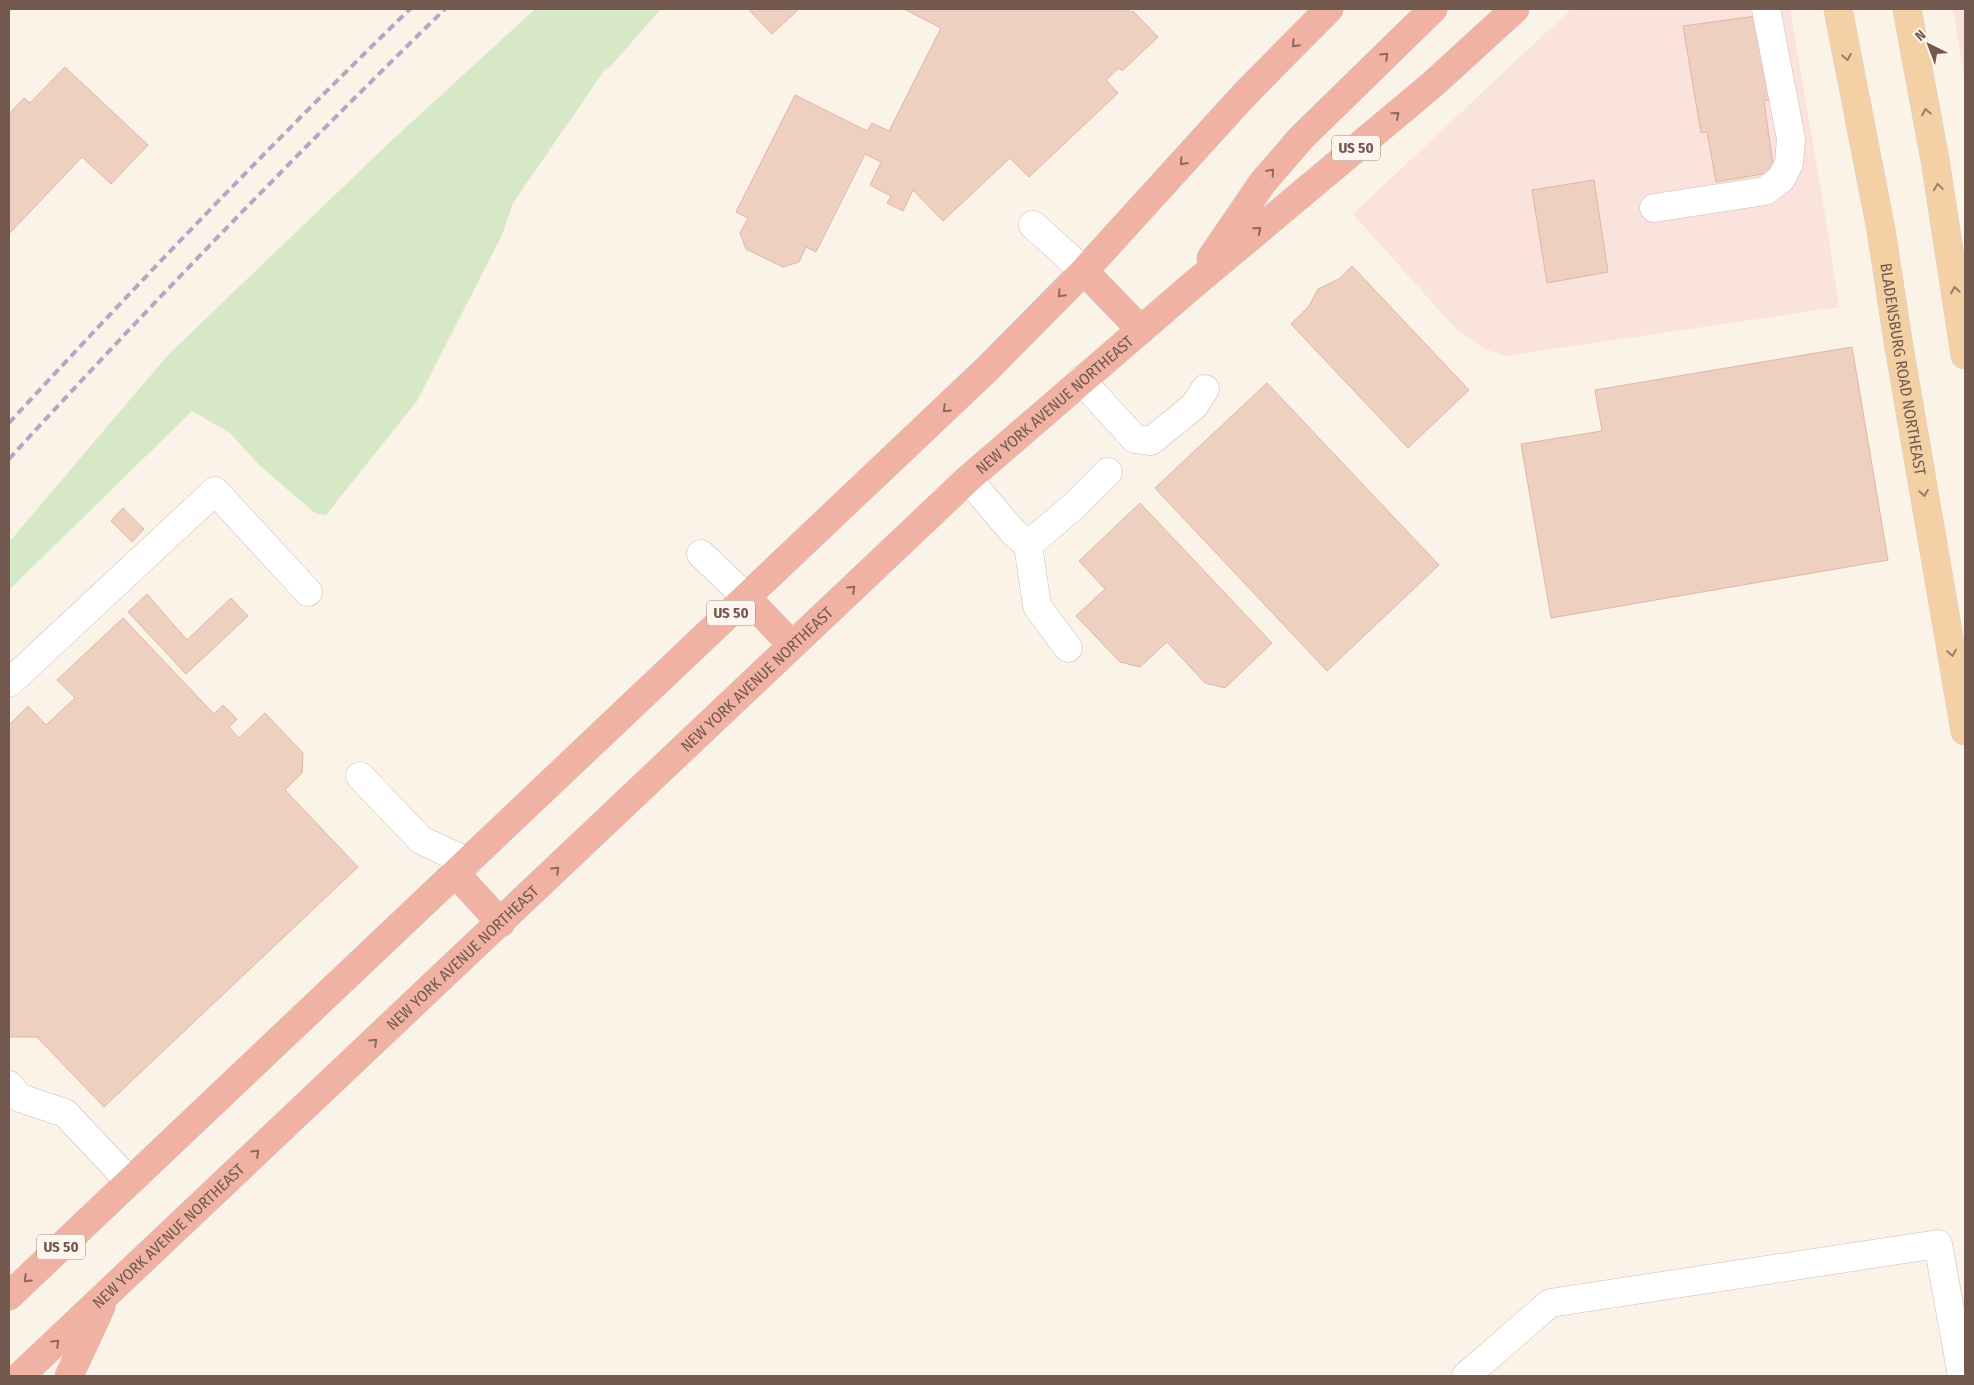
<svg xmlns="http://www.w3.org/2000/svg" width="1974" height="1385" viewBox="0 0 1974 1385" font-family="'Fira Sans Condensed',sans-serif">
<rect width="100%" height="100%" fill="#fbf2e8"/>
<g fill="#fae3dd">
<polygon points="1571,9 1790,9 1826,219 1839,307 1506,356 1484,349 1454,327 1353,214"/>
<polygon points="1953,9 1965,9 1965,81"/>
</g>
<polygon fill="#d7e8c7" points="535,9 661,9 608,69 606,68 513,203 502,235 417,401 326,515 316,514 259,465 230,433 192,411 9,590 9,542 168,355 390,142"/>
<g fill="#eed0c1" stroke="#e0b6a3">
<polygon points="748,9 799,9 772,34"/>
<polygon points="904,9 1128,9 1132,13 1133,11 1158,37 1122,71 1119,68 1106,80 1118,93 1029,177 1010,158 943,221 913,190 903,211 887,203 891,196 870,185 881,162 865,154 816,252 806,247 799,262 783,267 746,249 740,233 748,218 736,212 795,95 867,131 872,123 889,131 941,28"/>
<polygon points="1756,16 1774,99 1764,101 1774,172 1716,182 1707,132 1701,133 1683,26"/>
<polygon points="65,67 148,145 111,184 82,157 9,234 9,114 24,98 30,103"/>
<polygon points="1594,180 1608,272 1547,283 1532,190"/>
<polygon points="1352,266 1469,390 1408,448 1291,324 1309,306 1318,289 1339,279"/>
<polygon points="1852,347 1888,560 1551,618 1521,444 1602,431 1595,390"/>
<polygon points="1267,383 1439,565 1327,671 1155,488"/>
<polygon points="1140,503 1272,643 1225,688 1205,683 1167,642 1140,667 1120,662 1076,616 1105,589 1079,561"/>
<polygon points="123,508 144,529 132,542 111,521"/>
<polygon points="147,594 187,640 231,598 248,616 186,674 128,612"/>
<polygon points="123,618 214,714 223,705 237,719 229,727 239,738 265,713 303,753 302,773 285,790 358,867 104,1107 37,1037 9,1037 9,725 28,706 46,725 75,698 57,680"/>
</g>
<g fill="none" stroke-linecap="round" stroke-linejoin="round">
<defs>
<g id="minor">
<polyline points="1654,208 1765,191 1781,179 1789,163 1791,139 1766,9"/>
<polyline points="1033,225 1084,271"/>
<polyline points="1081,380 1135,439 1151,441 1194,406 1205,389"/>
<polyline points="968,479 1014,533 1028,545 1037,606 1068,648"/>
<polyline points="1028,545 1074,506 1108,472"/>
<polyline points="701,554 747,598"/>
<polyline points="9,683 215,491 308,592"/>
<polyline points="360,776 421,840 468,862"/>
<polyline points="9,1085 20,1098 65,1113 130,1182"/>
<polyline points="1466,1376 1550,1303 1938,1244 1962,1376"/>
</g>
<g id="major">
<path id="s1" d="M1838,9L1881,230L1898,341L1965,731"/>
<polyline points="1907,9 1935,160 1965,355"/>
</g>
<g id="highway">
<polyline points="1211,258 1263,182 1301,138 1433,9"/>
<polyline points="1084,271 1141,330"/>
<polyline points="747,598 792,645"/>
<polyline points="456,874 501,923"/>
<polyline points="9,1296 986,370 1084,271 1245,94 1329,9"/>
<path id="s2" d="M20,1376L968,479L1194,284L1433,84L1515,9"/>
<polyline points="69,1376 101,1307"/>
</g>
</defs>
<use href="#minor" stroke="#cebcb2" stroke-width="29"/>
<use href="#major" stroke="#d8d0cd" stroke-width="29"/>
<use href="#highway" stroke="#d8d0cd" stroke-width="29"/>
<use href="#minor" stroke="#fff" stroke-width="28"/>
<use href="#major" stroke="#f4d1a5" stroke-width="28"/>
<use href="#highway" stroke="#f0b2a3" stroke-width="28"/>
<g stroke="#b4a7c4" stroke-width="4" stroke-dasharray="8 5" stroke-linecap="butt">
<path d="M9,423C139,282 272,143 410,9"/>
<path d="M9,459C150,305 295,155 445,9"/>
</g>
</g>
<defs><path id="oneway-chevron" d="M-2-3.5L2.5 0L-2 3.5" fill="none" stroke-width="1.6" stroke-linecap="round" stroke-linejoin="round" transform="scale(1.25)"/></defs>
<g stroke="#8c6a5f">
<use href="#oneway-chevron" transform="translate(1295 44) rotate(134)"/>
<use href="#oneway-chevron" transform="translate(1385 56) rotate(-44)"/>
<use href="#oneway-chevron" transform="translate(1396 115) rotate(-40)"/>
<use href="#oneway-chevron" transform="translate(1183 162) rotate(132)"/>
<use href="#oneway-chevron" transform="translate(1271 172) rotate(-49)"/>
<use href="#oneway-chevron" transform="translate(1258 230) rotate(-40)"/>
<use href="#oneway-chevron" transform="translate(1061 294) rotate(134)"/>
<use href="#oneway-chevron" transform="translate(946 409) rotate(136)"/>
<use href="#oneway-chevron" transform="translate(852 589) rotate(-43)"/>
<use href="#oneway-chevron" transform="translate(556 870) rotate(-44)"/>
<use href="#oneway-chevron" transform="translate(374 1042) rotate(-43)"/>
<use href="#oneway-chevron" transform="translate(256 1153) rotate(-43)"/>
<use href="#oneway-chevron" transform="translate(27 1279) rotate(136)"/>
<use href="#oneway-chevron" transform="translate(56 1343) rotate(-44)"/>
</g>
<g stroke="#9a7c68">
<use href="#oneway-chevron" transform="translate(1847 57) rotate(79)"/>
<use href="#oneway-chevron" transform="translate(1926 112) rotate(-101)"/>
<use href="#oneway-chevron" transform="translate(1938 187) rotate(-98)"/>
<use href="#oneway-chevron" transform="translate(1955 290) rotate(-99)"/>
<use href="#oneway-chevron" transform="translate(1924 493) rotate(80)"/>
<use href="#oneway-chevron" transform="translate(1952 653) rotate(80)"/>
</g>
<g text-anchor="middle" stroke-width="4" stroke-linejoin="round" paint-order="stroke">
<g fill="#fef6ee" stroke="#9d877e" stroke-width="1">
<rect x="1332" y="135.5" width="48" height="25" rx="4"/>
<rect x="707" y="600.5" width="48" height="25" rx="4"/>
<rect x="37" y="1234.5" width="48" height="25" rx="4"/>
</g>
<g font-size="15" font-weight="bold" fill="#73584e">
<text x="1356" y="153">US 50</text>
<text x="731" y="618">US 50</text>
<text x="61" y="1252">US 50</text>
</g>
<g font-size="16" fill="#73584e" stroke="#fef6ee">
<text dy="6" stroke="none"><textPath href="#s1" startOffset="366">BLADENSBURG ROAD NORTHEAST</textPath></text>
<text dy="6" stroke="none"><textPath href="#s2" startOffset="1419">NEW YORK AVENUE NORTHEAST</textPath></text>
<text dy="6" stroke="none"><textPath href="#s2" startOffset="1014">NEW YORK AVENUE NORTHEAST</textPath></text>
<text dy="6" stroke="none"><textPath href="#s2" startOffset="609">NEW YORK AVENUE NORTHEAST</textPath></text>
<text dy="6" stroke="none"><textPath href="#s2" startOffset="204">NEW YORK AVENUE NORTHEAST</textPath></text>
</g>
</g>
<rect width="1974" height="1385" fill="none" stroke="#73584e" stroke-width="20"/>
<g transform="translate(1929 45) rotate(318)" stroke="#fef6ee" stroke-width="4" paint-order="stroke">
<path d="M0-4L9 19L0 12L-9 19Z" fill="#73584e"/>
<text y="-8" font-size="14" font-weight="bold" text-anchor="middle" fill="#73584e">N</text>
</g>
</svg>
